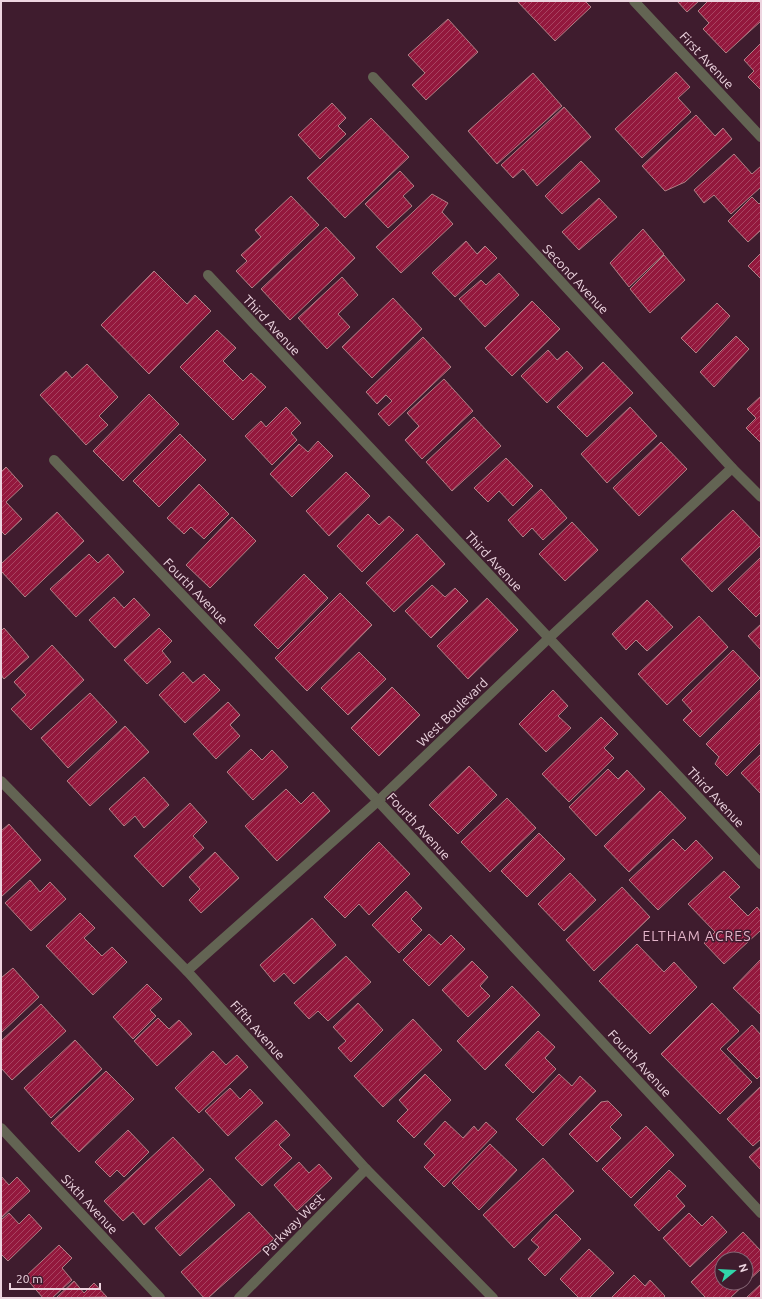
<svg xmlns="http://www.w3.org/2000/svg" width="762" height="1299" viewBox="0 0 762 1299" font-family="Ubuntu,sans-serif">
<defs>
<pattern id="building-hatch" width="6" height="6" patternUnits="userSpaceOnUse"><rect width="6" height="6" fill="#93183d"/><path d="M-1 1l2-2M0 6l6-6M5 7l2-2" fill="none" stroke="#a84462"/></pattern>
</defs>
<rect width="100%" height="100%" fill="#3f1c2e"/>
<g fill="url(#building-hatch)" stroke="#b08086">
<polygon points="517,1 585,1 591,7 555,41"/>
<polygon points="677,1 699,1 687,12"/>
<polygon points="708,1 761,1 761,21 726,53 703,29 709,23 698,11"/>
<polygon points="448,19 478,52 426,100 412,85 425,73 408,55"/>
<polygon points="761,43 761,90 748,77 754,71 744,60"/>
<polygon points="676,72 690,87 678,98 691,112 642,158 615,129"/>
<polygon points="533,73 562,106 497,164 468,131"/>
<polygon points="332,103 346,118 338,126 346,134 320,159 298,135"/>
<polygon points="564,107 591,137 537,186 523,169 513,178 501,165"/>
<polygon points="696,115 715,136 723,128 732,139 685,182 665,191 642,166"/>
<polygon points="371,118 409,157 345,218 307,178"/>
<polygon points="734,154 752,174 761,166 761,187 731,214 714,195 704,203 694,190"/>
<polygon points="581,161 600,181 562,214 545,196"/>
<polygon points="400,171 414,186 403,196 412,206 388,228 365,204"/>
<polygon points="432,194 448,203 442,212 453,224 401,273 376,247"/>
<polygon points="291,196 319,225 252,288 236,271 247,261 241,255 261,237 255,230"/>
<polygon points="752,197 759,204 761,202 761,230 748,242 728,221"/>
<polygon points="599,198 617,217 579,250 562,232"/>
<polygon points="326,227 355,258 290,320 261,289"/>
<polygon points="643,229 664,254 629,287 610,263"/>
<polygon points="466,241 477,254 485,246 497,258 455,297 432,273"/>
<polygon points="761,253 761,279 748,266"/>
<polygon points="664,255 685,280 650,313 630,289"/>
<polygon points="154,271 187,304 195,295 211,311 149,374 101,325"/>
<polygon points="499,273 519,295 485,327 459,299 481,280 486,285"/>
<polygon points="342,277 358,295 338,314 350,327 327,349 298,318"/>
<polygon points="393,298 422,329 372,378 342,347"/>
<polygon points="532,301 560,329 512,376 485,348"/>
<polygon points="717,303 730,316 696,353 681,338"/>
<polygon points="217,330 236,348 223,361 243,381 251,373 266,387 233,420 180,367"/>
<polygon points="736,336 749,349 714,387 700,372"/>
<polygon points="423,337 451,367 389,426 378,414 392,401 386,395 377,404 366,392"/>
<polygon points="548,350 557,360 567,351 583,368 547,403 521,376"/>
<polygon points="603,362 633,393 587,437 557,407"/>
<polygon points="87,364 118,397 99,416 108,425 86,445 40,395 66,371 72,378"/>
<polygon points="444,379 473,411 422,459 405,440 419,426 407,413"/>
<polygon points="149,394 179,424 123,481 93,451"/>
<polygon points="761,396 761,443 746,428 756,418 747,409"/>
<polygon points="286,407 301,423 291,433 297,440 272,465 245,436 261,421 266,427"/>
<polygon points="630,407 657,436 607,483 581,454"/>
<polygon points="474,417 501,446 452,491 426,462"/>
<polygon points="180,434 206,460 159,507 133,481"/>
<polygon points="318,441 333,456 292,497 270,474 299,444 308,452"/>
<polygon points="661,442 687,469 639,516 613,488"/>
<polygon points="506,458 533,486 513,506 499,491 488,502 474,488"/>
<polygon points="6,467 23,486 6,502 22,519 5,535 1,531 1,472"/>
<polygon points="346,472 370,496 329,536 306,511"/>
<polygon points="199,484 229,514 204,539 191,527 184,534 167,518"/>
<polygon points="541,489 567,518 543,540 532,528 523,537 508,520"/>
<polygon points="733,510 761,539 761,545 712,592 681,559"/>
<polygon points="57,512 84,541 25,597 1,571 1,564"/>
<polygon points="368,514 379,525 389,516 404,530 362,572 337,546"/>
<polygon points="232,517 256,541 210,588 186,565"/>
<polygon points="572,522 598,550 565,581 539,554"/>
<polygon points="417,534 445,564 394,612 366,583"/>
<polygon points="89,554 98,563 108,554 124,572 76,617 50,589"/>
<polygon points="761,557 761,612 756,617 728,589"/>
<polygon points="304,574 328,598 278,649 254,625"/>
<polygon points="432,585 445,597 455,588 468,601 431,638 405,611"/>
<polygon points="340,593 372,625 307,691 275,658"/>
<polygon points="114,597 124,608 134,598 150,615 115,648 89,620"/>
<polygon points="487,598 518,630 468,679 437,646"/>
<polygon points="647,600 673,627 647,651 636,640 626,650 612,634"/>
<polygon points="699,616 728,647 667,705 638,674"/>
<polygon points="761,624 761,650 748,636"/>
<polygon points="4,628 29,657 4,679 1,675 1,631"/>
<polygon points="159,628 172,641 162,651 171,662 147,684 124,660"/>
<polygon points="52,645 84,680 31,730 11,709 26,695 14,682"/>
<polygon points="733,650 760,678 700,737 683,720 692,711 682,700"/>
<polygon points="359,652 386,679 348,715 321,688"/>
<polygon points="183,672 193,683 204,674 220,690 185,723 159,695"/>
<polygon points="392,687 420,715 379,756 351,728"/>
<polygon points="761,689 761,742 727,776 715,764 719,757 706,744"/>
<polygon points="553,690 568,706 558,716 571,728 546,752 519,724"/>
<polygon points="90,693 117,722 68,768 41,738"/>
<polygon points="228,702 240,715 230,725 240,736 216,759 193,734"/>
<polygon points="601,717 618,734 604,748 614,758 569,802 542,774"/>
<polygon points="125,726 149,752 90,806 67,781"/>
<polygon points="251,749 262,760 272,750 288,767 253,800 227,772"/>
<polygon points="761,754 761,794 741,773"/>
<polygon points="469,766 497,795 458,834 429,805"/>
<polygon points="608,769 618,779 627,770 645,789 596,836 569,807"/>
<polygon points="144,777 169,805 144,828 135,816 124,826 109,809"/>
<polygon points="286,789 301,804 313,792 330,811 277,861 245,826"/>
<polygon points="660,791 686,818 629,872 604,846"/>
<polygon points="507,798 536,828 490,872 461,842"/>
<polygon points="190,803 207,822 193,836 204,848 163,887 134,856"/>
<polygon points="9,824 41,860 1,897 1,831"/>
<polygon points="539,833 565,859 527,897 501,871"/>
<polygon points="673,839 685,851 696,840 713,858 658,910 629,880"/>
<polygon points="379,842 410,874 369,915 359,904 345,918 324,897"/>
<polygon points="215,852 239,878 201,913 189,900 200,889 189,877"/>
<polygon points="724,871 740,887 729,897 748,916 757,907 761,912 761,930 724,964 704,943 715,932 688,904"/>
<polygon points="570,873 596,900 564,931 538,904"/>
<polygon points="30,880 40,892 50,882 66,899 31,931 5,903"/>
<polygon points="622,887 650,917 594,971 566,940"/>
<polygon points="406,891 422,908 411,919 422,930 399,953 372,925"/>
<polygon points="80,913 95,928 84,938 102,956 112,947 127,962 93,995 46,946"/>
<polygon points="312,918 336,945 294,984 284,973 274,982 260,965"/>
<polygon points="429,934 441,945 451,935 465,949 429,986 403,960"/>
<polygon points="637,944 664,972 674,962 697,987 650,1034 599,981"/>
<polygon points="346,956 371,982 328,1021 318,1011 309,1019 294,1003"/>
<polygon points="761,959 761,1015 733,988"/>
<polygon points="472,961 488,977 480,986 490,996 468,1017 442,990"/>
<polygon points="13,968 39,997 1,1033 1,978"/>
<polygon points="147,984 162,999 150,1010 156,1016 133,1039 113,1017"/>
<polygon points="512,986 540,1015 485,1070 457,1041"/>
<polygon points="358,1003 383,1030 351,1062 338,1048 346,1041 333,1027"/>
<polygon points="712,1003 739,1031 720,1049 752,1082 720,1114 661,1054"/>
<polygon points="41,1004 66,1031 12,1080 1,1068 1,1041"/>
<polygon points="158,1018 169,1029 179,1020 192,1034 157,1066 134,1041"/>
<polygon points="413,1019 442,1050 383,1107 354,1076"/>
<polygon points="752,1025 761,1035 761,1075 757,1079 727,1049"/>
<polygon points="538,1031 555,1047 545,1058 556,1069 533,1093 505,1065"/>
<polygon points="75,1040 102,1069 51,1118 24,1088"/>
<polygon points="213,1051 226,1065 237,1055 248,1067 199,1113 175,1088"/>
<polygon points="106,1071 134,1099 79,1152 51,1123"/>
<polygon points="425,1074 451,1100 414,1138 397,1121 408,1110 399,1100"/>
<polygon points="559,1074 572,1086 580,1076 596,1091 543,1146 516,1119"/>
<polygon points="761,1086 761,1139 753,1146 727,1119"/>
<polygon points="230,1088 240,1099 250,1089 263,1103 228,1136 205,1111"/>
<polygon points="608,1101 622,1115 610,1127 621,1138 597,1162 569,1134 601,1102"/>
<polygon points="276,1120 290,1135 279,1145 292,1158 262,1186 235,1158"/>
<polygon points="445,1121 463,1138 474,1126 478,1131 486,1122 497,1132 444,1187 424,1167 435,1155 424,1144"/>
<polygon points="646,1126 674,1155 631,1198 602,1169"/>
<polygon points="128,1130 149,1152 124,1177 117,1170 110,1177 95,1162"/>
<polygon points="173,1137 204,1170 144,1225 133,1212 123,1221 104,1201"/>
<polygon points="490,1144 517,1170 479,1210 452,1183"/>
<polygon points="761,1146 761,1170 749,1157"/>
<polygon points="543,1158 574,1191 514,1248 483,1215"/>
<polygon points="299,1162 309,1173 319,1164 332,1178 297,1211 274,1185"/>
<polygon points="669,1170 686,1186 676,1196 685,1206 659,1231 634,1205"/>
<polygon points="1,1176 9,1185 17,1177 30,1191 1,1218"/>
<polygon points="210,1178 235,1205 180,1256 155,1228"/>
<polygon points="249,1212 274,1239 208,1298 204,1298 181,1272"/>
<polygon points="9,1213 19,1224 29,1214 42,1228 8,1261 1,1254 1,1220"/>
<polygon points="689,1213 702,1226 712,1216 727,1232 690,1267 663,1238"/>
<polygon points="556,1214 581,1239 545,1276 528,1259 539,1247 531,1240"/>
<polygon points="743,1232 761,1251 761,1269 746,1283 746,1259 722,1259 722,1283 746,1283 730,1298 706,1298 691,1282"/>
<polygon points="59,1245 72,1258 62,1268 72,1280 52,1298 43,1298 25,1277"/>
<polygon points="589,1249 614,1273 589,1298 579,1298 560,1279"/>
<polygon points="634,1275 645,1286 650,1280 665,1296 663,1298 611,1298"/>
<polygon points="74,1281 84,1293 94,1283 107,1297 56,1298"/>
<polygon points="761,1284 761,1298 746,1298"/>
</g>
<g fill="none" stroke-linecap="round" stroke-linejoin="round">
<g stroke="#636453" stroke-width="10">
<polyline points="634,1 761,137"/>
<polyline points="373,77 732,468 761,497"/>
<polyline points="208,275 761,864"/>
<polyline points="54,460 378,801 761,1213"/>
<polyline points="1,781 187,971 366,1169 493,1298"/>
<polyline points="187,971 378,801 549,638 732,468"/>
<polyline points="1,1128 160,1298"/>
<polyline points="239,1298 366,1169"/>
</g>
</g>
<g text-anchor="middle" stroke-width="3" stroke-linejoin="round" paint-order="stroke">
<g font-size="13" fill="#edd5e0" stroke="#3f1c2e">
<text transform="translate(707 60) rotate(47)" y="5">First Avenue</text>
<text transform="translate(576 279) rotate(47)" y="5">Second Avenue</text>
<text transform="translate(272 325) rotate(47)" y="5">Third Avenue</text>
<text transform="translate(494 561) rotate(47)" y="5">Third Avenue</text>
<text transform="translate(196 591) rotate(46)" y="5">Fourth Avenue</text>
<text transform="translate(452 712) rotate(-44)" y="5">West Boulevard</text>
<text transform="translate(716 797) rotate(47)" y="5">Third Avenue</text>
<text transform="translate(419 826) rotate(47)" y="5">Fourth Avenue</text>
<text transform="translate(258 1030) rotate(48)" y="5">Fifth Avenue</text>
<text transform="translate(640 1063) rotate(47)" y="5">Fourth Avenue</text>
<text transform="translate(90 1204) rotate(47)" y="5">Sixth Avenue</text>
<text transform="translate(293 1224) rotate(-45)" y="5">Parkway West</text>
</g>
<g font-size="14" letter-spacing="1" fill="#e3b4c9" stroke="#3f1c2e">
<text x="697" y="941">ELTHAM ACRES</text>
</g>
</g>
<rect width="762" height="1299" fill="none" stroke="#edd5e0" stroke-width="4"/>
<g transform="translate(734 1271) rotate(72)"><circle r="19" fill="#3f1c2e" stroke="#856675"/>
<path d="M0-3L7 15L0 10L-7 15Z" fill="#31d4a9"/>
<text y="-6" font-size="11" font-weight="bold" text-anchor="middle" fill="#edd5e0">N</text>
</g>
<path d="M10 1283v6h90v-6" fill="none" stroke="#edd5e0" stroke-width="2"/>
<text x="16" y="1283" font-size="12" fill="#edd5e0" stroke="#3f1c2e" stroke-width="3" paint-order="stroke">20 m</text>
</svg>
